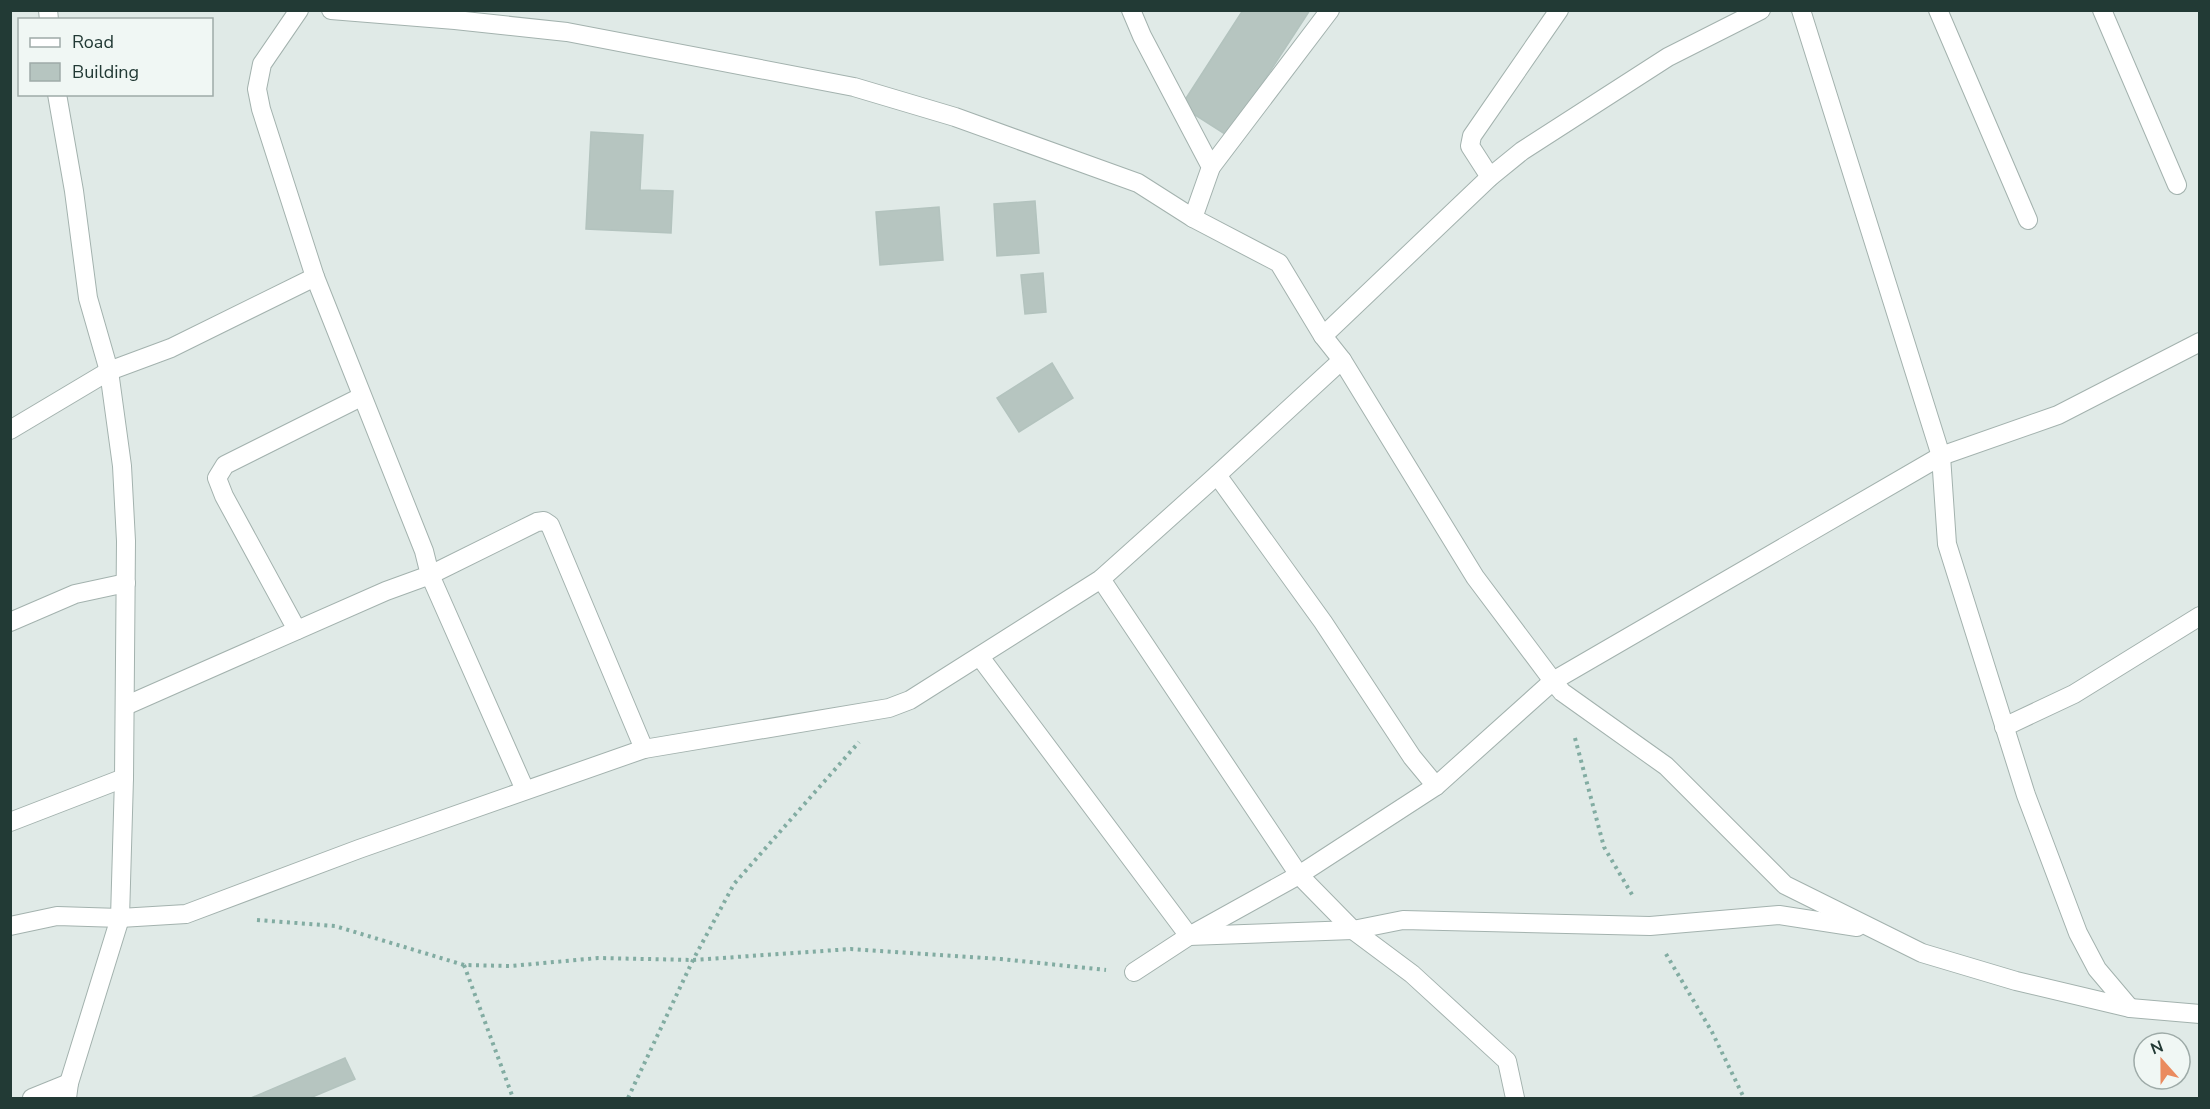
<svg xmlns="http://www.w3.org/2000/svg" width="2210" height="1109" viewBox="0 0 2210 1109" font-family="'Nunito Sans',sans-serif">
<rect width="100%" height="100%" fill="#e0eae7"/>
<g fill="#b6c5c0" stroke="#b3c3be" stroke-width="1.5">
<polygon points="1243,10 1310,10 1228,136 1181,106"/>
<polygon points="591,132 643,135 640,190 673,191 671,233 586,229"/>
<polygon points="1035,201 1039,253 997,256 994,204"/>
<polygon points="939,207 943,260 880,265 876,212"/>
<polygon points="1043,273 1046,312 1025,314 1021,275"/>
<polygon points="1052,363 1073,398 1019,432 997,398"/>
<polygon points="345,1058 355,1079 310,1098 251,1098"/>
</g>
<g fill="none" stroke-linecap="round" stroke-linejoin="round">
<defs>
<g id="minor">
<polyline points="48,10 49,20"/>
<polyline points="331,10 455,20 567,32 854,87 955,117 1138,183 1193,218 1279,263 1323,336 1342,360 1475,577 1553,681 1562,692 1666,766 1785,885 1922,953 2016,981 2130,1008 2200,1014"/>
<polyline points="1131,10 1142,36 1211,167 1193,218"/>
<polyline points="1801,10 1941,456 1947,544 2026,795 2078,933 2097,969 2130,1008"/>
<polyline points="1938,10 2028,220"/>
<polyline points="2102,10 2177,185"/>
<polyline points="57,94 74,191 88,298 109,371 122,466 126,541 124,778 120,918 69,1083 67,1098"/>
<polyline points="1211,167 1330,10"/>
<polyline points="1490,177 1470,146 1472,136 1559,10"/>
<polyline points="1323,336 1490,177 1522,151 1668,57 1761,10"/>
<polyline points="10,430 109,371 171,348 315,277"/>
<polyline points="1217,475 1323,622 1412,757 1436,786"/>
<polyline points="1101,579 1299,875 1353,930 1412,974 1507,1061 1515,1098"/>
<polyline points="10,622 75,594 126,583"/>
<polyline points="297,630 224,496 217,478 225,465 361,397"/>
<polyline points="980,657 1189,936 1353,930 1403,920 1650,926 1779,915 1857,927"/>
<polyline points="125,706 386,591 430,575 424,551 315,277 261,109 257,89 262,64 299,10"/>
<polyline points="2004,727 2074,694 2200,616"/>
<polyline points="525,790 430,575 537,522 544,521 550,525 644,749"/>
<polyline points="10,822 124,778"/>
<polyline points="10,926 57,916 120,918 186,914 359,849 644,749 889,708 910,700 1101,579 1217,475 1342,360"/>
<polyline points="1134,972 1189,936 1299,875 1436,786 1553,681 1941,456 2058,415 2200,342"/>
<polyline points="32,1098 69,1083"/>
</g>
</defs>
<use href="#minor" stroke="#a3b2ae" stroke-width="20"/>
<g stroke="#82aca2" stroke-width="4" stroke-dasharray="3 4.5" stroke-linecap="butt">
<polyline points="1575,738 1604,847 1634,898"/>
<polyline points="257,920 335,926 464,965 511,966 598,958 693,960 851,949 1001,959 1106,970"/>
<polyline points="1666,954 1712,1032 1744,1098"/>
<polyline points="464,965 513,1098"/>
<polyline points="628,1098 693,960 734,884 859,742"/>
</g>
<use href="#minor" stroke="#fff" stroke-width="18"/>
</g>
<rect width="2210" height="1109" fill="none" stroke="#223a35" stroke-width="24"/>
<rect x="18" y="18" width="195" height="78" fill="#f0f7f4" stroke="#9eaba8" stroke-width="1.5"/>
<rect x="30" y="38" width="30" height="9" fill="#ffffff" stroke="#9eaba8" stroke-width="1.5"/>
<text x="72" y="48" font-size="18" fill="#223a35">Road</text>
<rect x="30" y="63" width="30" height="18" fill="#b6c5c0" stroke="#9eaba8" stroke-width="1.5"/>
<text x="72" y="78" font-size="18" fill="#223a35">Building</text>
<g transform="translate(2162 1061) rotate(339)"><circle r="28" fill="#f0f7f4" stroke="#9eaba8" stroke-width="1.5"/>
<path d="M0-4.5L10 22L0 15L-10 22Z" fill="#ea8b5f"/>
<text y="-9" font-size="16" font-weight="bold" text-anchor="middle" fill="#223a35">N</text>
</g>
</svg>
